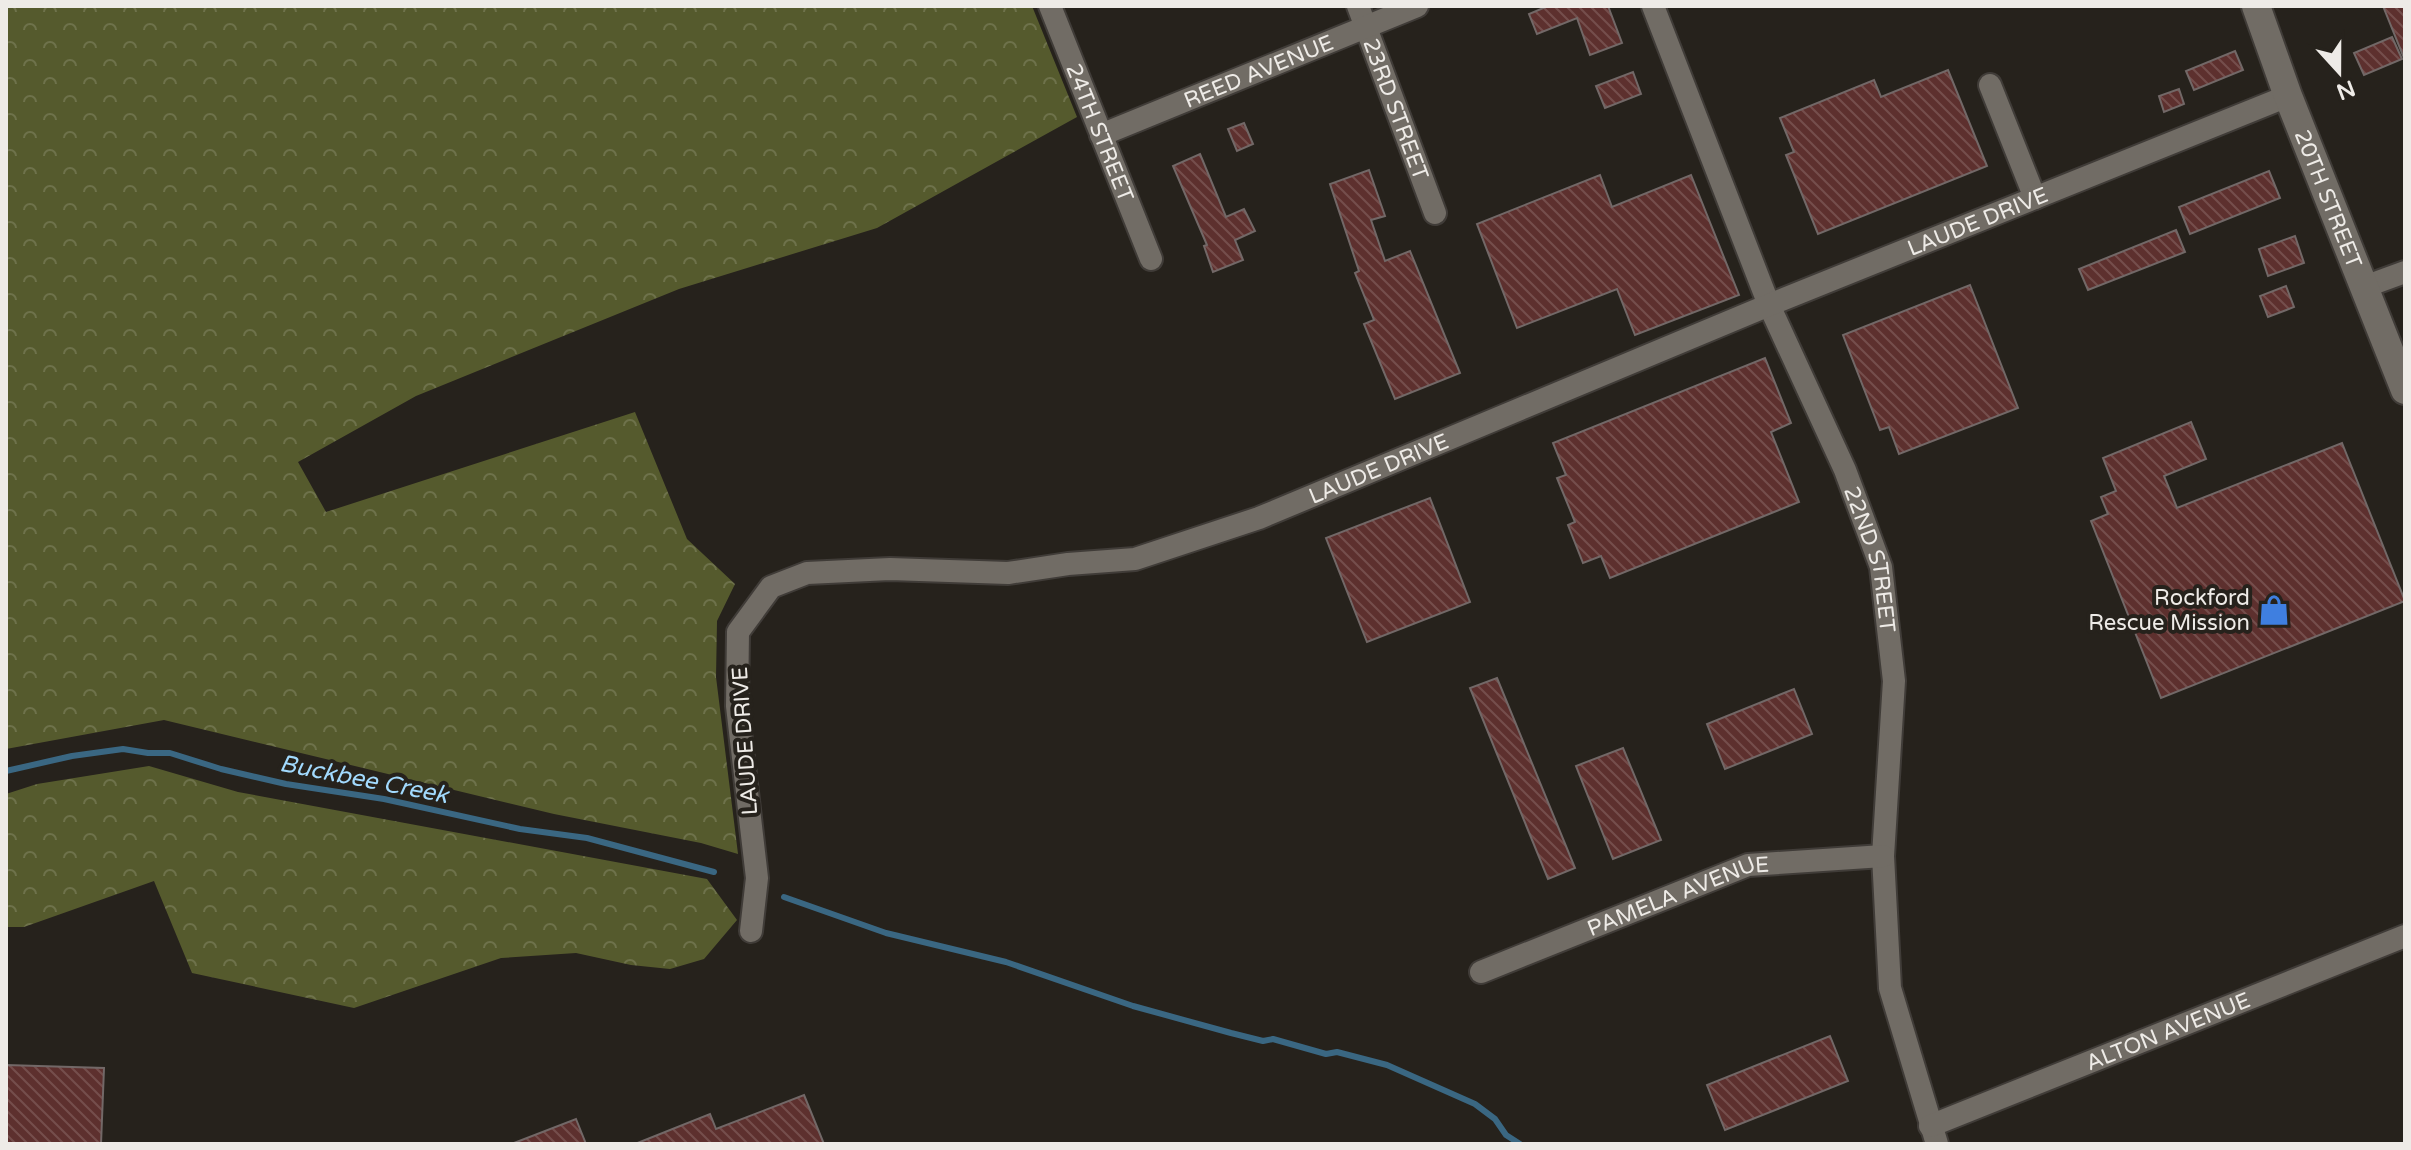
<svg xmlns="http://www.w3.org/2000/svg" width="2411" height="1150" viewBox="0 0 2411 1150" font-family="'Varela Round',sans-serif">
<defs>
<pattern id="forest-crowns" width="20" height="18" patternUnits="userSpaceOnUse" patternTransform="scale(2)"><rect width="20" height="18" fill="#555a2d"/><path d="M2 6a3 3 0 1 1 6 0M12 15a3 3 0 1 1 6 0" fill="none" stroke="#6e724b"/></pattern>
<pattern id="building-back-hatch" width="6" height="6" patternUnits="userSpaceOnUse" patternTransform="scale(2)"><rect width="6" height="6" fill="#5d302e"/><path d="M-1 5l2 2M0 0l6 6M5-1l2 2" fill="none" stroke="#754e4c"/></pattern>
</defs>
<rect width="100%" height="100%" fill="#26221c"/>
<g fill="url(#forest-crowns)">
<polygon points="6,6 1032,6 1077,117 877,228 679,289 416,396 298,462 326,512 635,412 687,539 735,584 717,621 716,677 738,854 701,843 554,814 164,720 6,749"/>
<polygon points="149,766 238,792 707,879 737,920 704,959 670,969 631,965 576,953 501,958 354,1008 192,973 154,881 24,927 6,927 6,794 37,784"/>
</g>
<g fill="none" stroke-linecap="round" stroke-linejoin="round">
<g stroke="#3a6782" stroke-width="6">
<polyline points="6,771 72,756 123,749 148,753 170,753 221,769 286,784 384,799 520,829 587,838 714,872"/>
<polyline points="784,897 886,933 1006,962 1133,1006 1231,1033 1263,1041 1273,1039 1326,1054 1337,1052 1387,1065 1475,1104 1495,1119 1506,1135 1520,1144"/>
</g>
</g>
<g fill="url(#building-back-hatch)" stroke="#726867" stroke-width="2">
<polygon points="1548,6 1608,6 1622,43 1590,55 1577,18 1537,34 1529,14"/>
<polygon points="2383,6 2405,6 2405,58 2404,58"/>
<polygon points="2392,37 2402,59 2364,75 2354,53"/>
<polygon points="2235,51 2243,70 2194,90 2186,71"/>
<polygon points="1948,70 1987,166 1818,234 1786,155 1794,152 1780,118 1874,80 1881,97"/>
<polygon points="1633,72 1641,94 1605,108 1596,86"/>
<polygon points="2179,89 2184,104 2164,112 2159,96"/>
<polygon points="1244,123 1253,144 1237,151 1228,129"/>
<polygon points="1200,154 1226,217 1244,209 1255,231 1235,240 1243,260 1213,272 1204,246 1207,245 1173,166"/>
<polygon points="1369,170 1385,216 1371,220 1385,261 1410,251 1460,373 1395,399 1364,324 1374,320 1355,273 1359,271 1330,184"/>
<polygon points="2269,171 2280,198 2190,234 2179,207"/>
<polygon points="1600,175 1612,207 1691,175 1739,295 1635,335 1617,289 1517,328 1477,224"/>
<polygon points="2176,230 2185,252 2088,290 2079,269"/>
<polygon points="2295,236 2304,263 2268,276 2259,249"/>
<polygon points="1970,285 2018,408 1899,454 1889,427 1880,430 1843,335"/>
<polygon points="2286,286 2294,307 2268,317 2260,296"/>
<polygon points="1765,358 1791,423 1771,432 1799,502 1610,578 1601,556 1583,563 1568,525 1575,522 1557,478 1566,475 1553,443"/>
<polygon points="2191,422 2206,459 2164,476 2177,508 2342,443 2405,601 2161,698 2091,521 2108,514 2101,497 2116,491 2103,458"/>
<polygon points="1430,498 1470,602 1367,642 1326,538"/>
<polygon points="1497,678 1575,868 1548,879 1470,688"/>
<polygon points="1794,689 1812,734 1725,769 1707,724"/>
<polygon points="1623,748 1661,840 1613,859 1576,766"/>
<polygon points="1830,1036 1848,1081 1725,1130 1707,1085"/>
<polygon points="6,1065 104,1068 101,1144 6,1144"/>
<polygon points="804,1095 824,1144 635,1144 710,1114 716,1129"/>
<polygon points="576,1119 586,1144 514,1144 514,1143"/>
</g>
<g fill="none" stroke-linecap="round" stroke-linejoin="round">
<defs>
<g id="minor">
<path id="s1" d="M1050,6L1151,259"/>
<path id="s2" d="M1358,6L1435,213"/>
<path id="s3" d="M1653,6L1769,305L1845,470L1881,567L1894,681L1883,856L1890,988L1937,1144"/>
<polyline points="1990,85 2035,198"/>
<path id="s4" d="M1101,135L1417,6"/>
<polyline points="2364,287 2405,272"/>
<path id="s5" d="M751,931L757,878L737,706L738,632L771,587L807,573L890,569L1008,573L1068,564L1135,559L1259,518L1769,305L2288,96"/>
<path id="s6" d="M1481,972L1748,865L1883,856"/>
<path id="s7" d="M1930,1126L2405,936"/>
</g>
<g id="tertiary">
<path id="s8" d="M2256,6L2288,96L2405,390"/>
</g>
</defs>
<use href="#minor" stroke="#403c38" stroke-width="26"/>
<use href="#tertiary" stroke="#403c38" stroke-width="32"/>
<use href="#minor" stroke="#716c65" stroke-width="22"/>
<use href="#tertiary" stroke="#716c65" stroke-width="28"/>
</g>
<defs>
<symbol id="shop-bare" viewBox="-9 -9 18 18"><path d="M-5-2.5h2.3a2.7 3.5 0 0 1 5.4 0H5L5.5 6h-11ZM-1.5-2.5h3a1.5 2.3 0 0 0-3 0Z" fill="#3f7fe0" stroke="#26221c" stroke-width="2.5" paint-order="stroke"/></symbol>
</defs>
<g fill-rule="evenodd">
<use href="#shop-bare" x="2252" y="588" width="44" height="44"/>
</g>
<g text-anchor="middle" stroke-width="8" stroke-linejoin="round" paint-order="stroke">
<g font-size="22" fill="#eeebe7" stroke="#26221c">
<text dy="8" stroke="none"><textPath href="#s4" startOffset="170">REED AVENUE</textPath></text>
<text dy="8" stroke="none"><textPath href="#s2" startOffset="110">23RD STREET</textPath></text>
<text dy="8" stroke="none"><textPath href="#s1" startOffset="136">24TH STREET</textPath></text>
<text dy="8" stroke="none"><textPath href="#s8" startOffset="206">20TH STREET</textPath></text>
<text dy="8" stroke="none"><textPath href="#s5" startOffset="1632">LAUDE DRIVE</textPath></text>
<text dy="8" stroke="none"><textPath href="#s5" startOffset="984">LAUDE DRIVE</textPath></text>
<text dy="8" stroke="none"><textPath href="#s3" startOffset="596">22ND STREET</textPath></text>
<text transform="translate(744 741) rotate(-94)" y="8">LAUDE DRIVE</text>
<text dy="8" stroke="none"><textPath href="#s6" startOffset="212">PAMELA AVENUE</textPath></text>
<text dy="8" stroke="none"><textPath href="#s7" startOffset="256">ALTON AVENUE</textPath></text>
</g>
<g font-size="22" fill="#eeebe7" stroke="#26221c" text-anchor="end">
<text x="2250" y="605">Rockford<tspan x="2250" dy="25">Rescue Mission</tspan></text>
</g>
<g font-size="24" font-style="italic" fill="#a2dafe" stroke="#26221c">
<text transform="translate(364 779) rotate(11)" y="8">Buckbee Creek</text>
</g>
</g>
<rect width="2411" height="1150" fill="none" stroke="#eeebe7" stroke-width="16"/>
<g transform="translate(2339 72) rotate(159)" stroke="#26221c" stroke-width="6" paint-order="stroke">
<path d="M0-6L14 30L0 20L-14 30Z" fill="#eeebe7"/>
<text y="-12" font-size="22" font-weight="bold" text-anchor="middle" fill="#eeebe7">N</text>
</g>
</svg>
